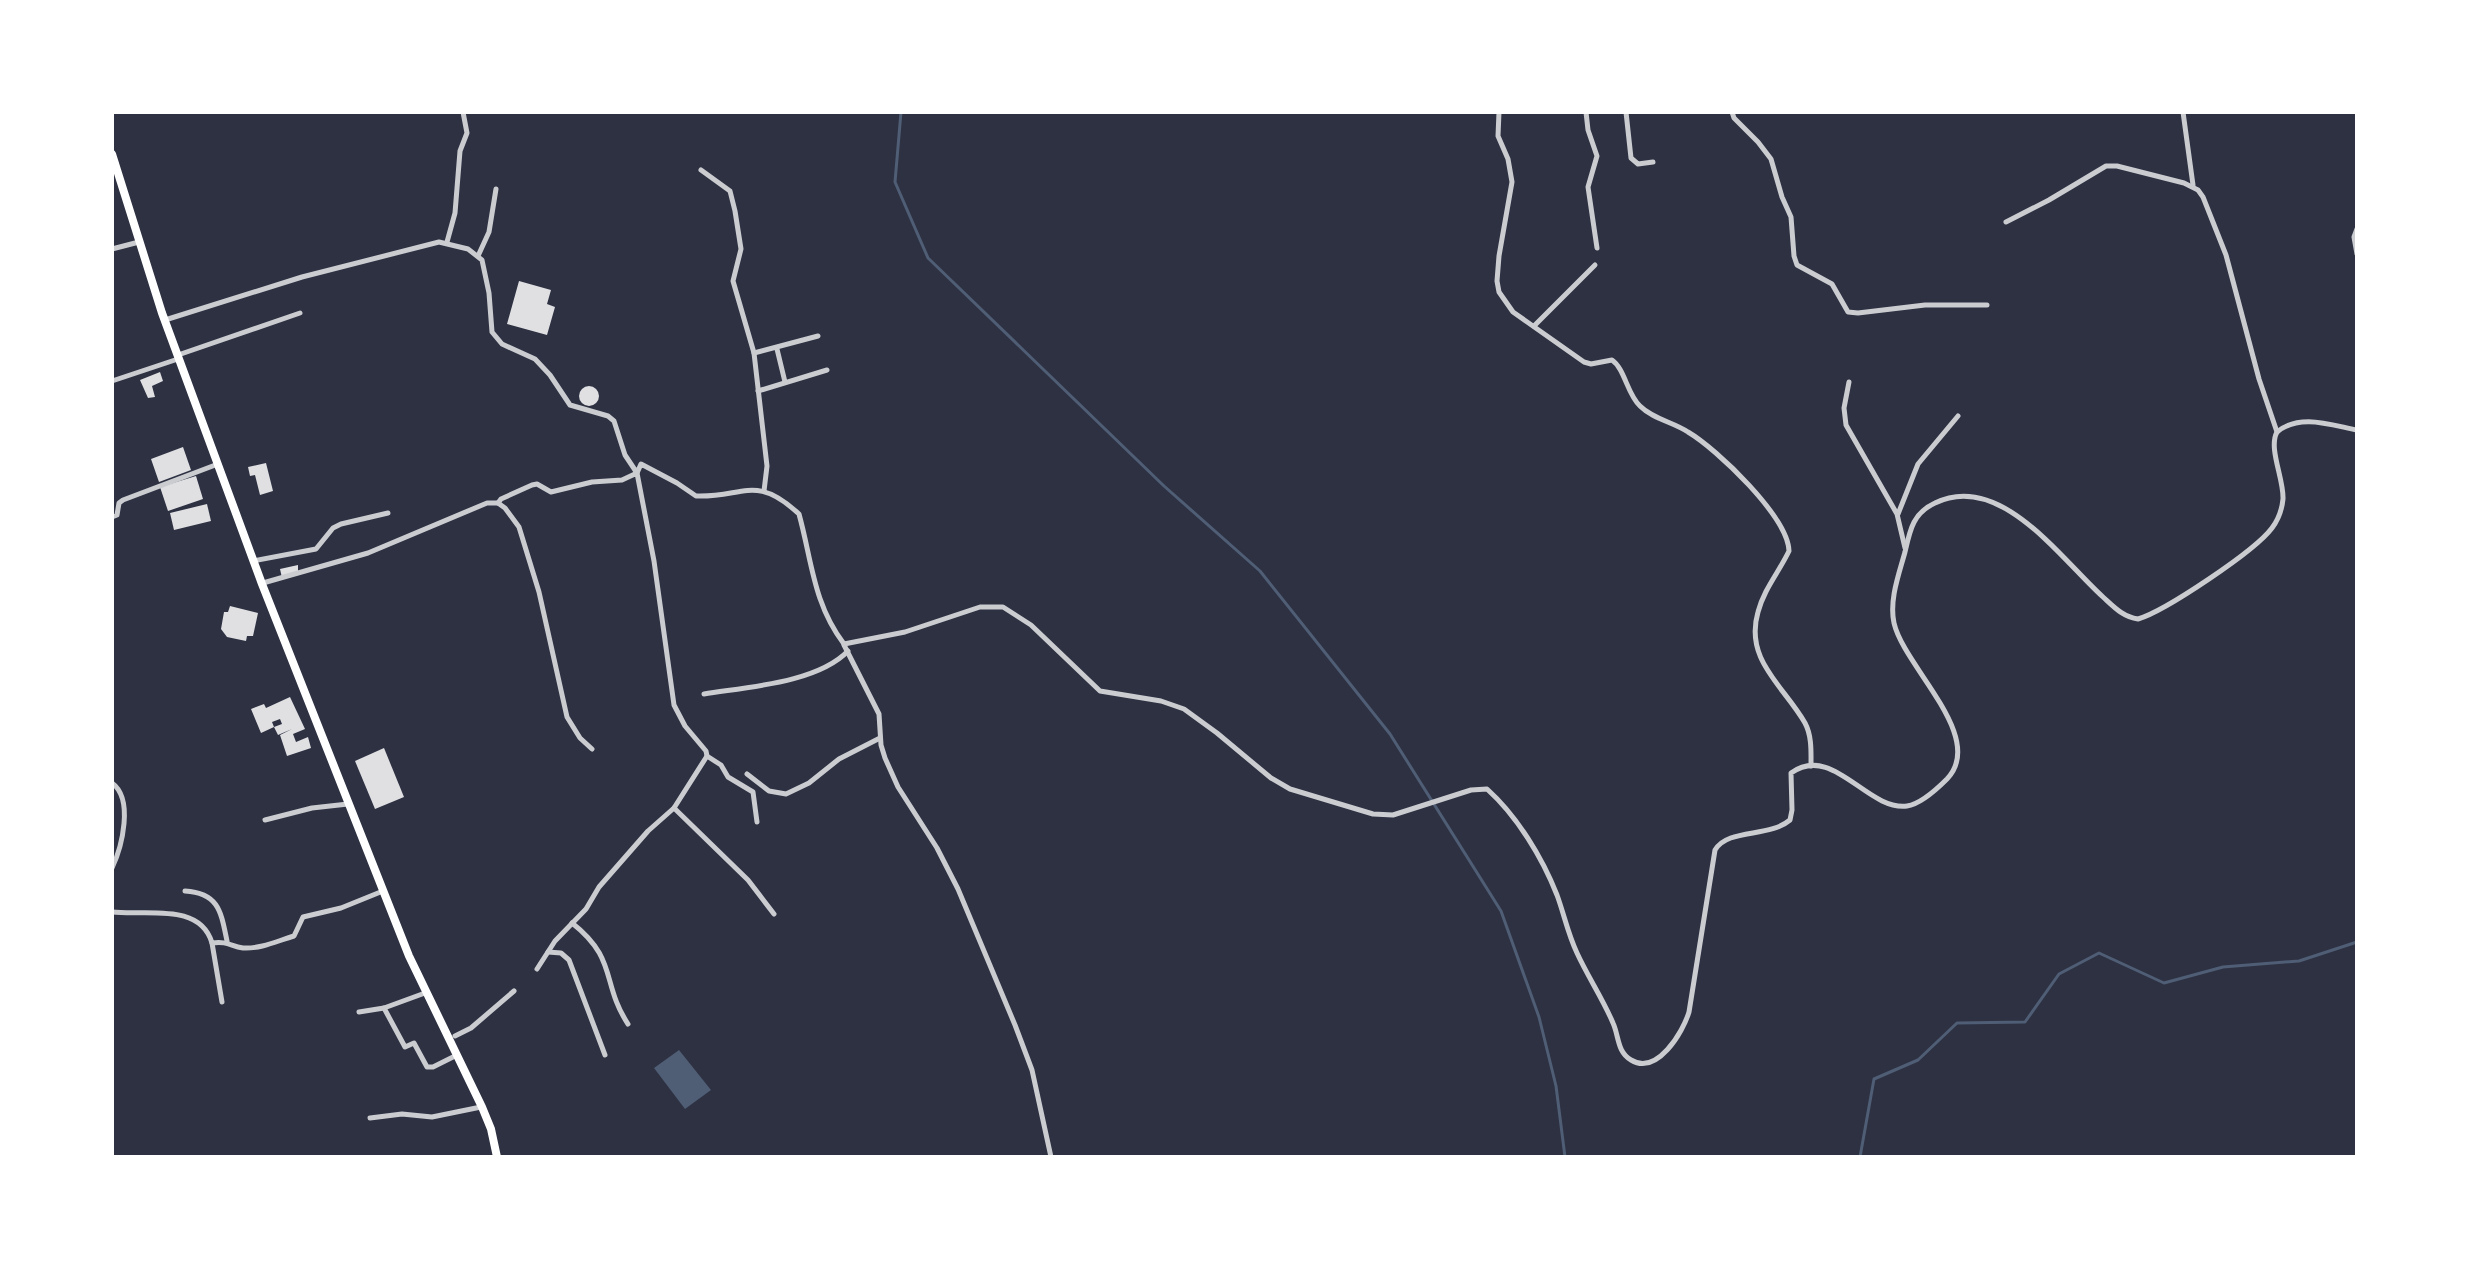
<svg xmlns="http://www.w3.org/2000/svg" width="2469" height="1269" viewBox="0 0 2469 1269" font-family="'Alegreya Sans',sans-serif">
<rect width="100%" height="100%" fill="#2d3142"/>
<polygon fill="#4f5d75" points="679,1050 711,1090 685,1109 654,1068"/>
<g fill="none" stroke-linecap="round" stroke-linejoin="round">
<g stroke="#4f5d75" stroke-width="3">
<polyline points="901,112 895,182 928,258 1164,486 1260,571 1390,734 1501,911 1539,1017 1556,1086 1565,1157"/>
<polyline points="1860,1157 1874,1079 1918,1060 1957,1023 2025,1022 2059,974 2099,953 2164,983 2223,967 2299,961 2357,942"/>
</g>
</g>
<g fill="#e0e0e3">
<polygon points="519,281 551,290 547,304 555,307 547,335 507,324"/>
<polygon points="160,372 163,381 152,386 155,397 148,398 140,380"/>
<circle cx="589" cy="396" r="10"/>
<polygon points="183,447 191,470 159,482 151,459"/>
<polygon points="266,463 273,491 260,495 255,475 250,476 248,467"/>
<polygon points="196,476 203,499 168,511 160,487"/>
<polygon points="207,504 211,521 174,530 170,513"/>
<polygon points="298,565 298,574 282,578 280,569"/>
<polygon points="230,606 258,613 253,636 247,636 246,641 227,637 221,629 224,612 228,612"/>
<polygon points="290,697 305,729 293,734 296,742 308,737 311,748 287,756 280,735 292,729 278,735 274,727 282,724 280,719 272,722 274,727 261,733 251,709 264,704 266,708"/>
<polygon points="384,748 404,797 375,809 355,761"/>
</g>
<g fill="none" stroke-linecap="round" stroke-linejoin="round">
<g stroke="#caccd0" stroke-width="5">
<path d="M1499,112L1498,136L1508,159L1512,182L1499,256L1497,281L1499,292L1513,312L1584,362L1591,364L1612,360C1625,369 1627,394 1640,406C1653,419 1673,422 1688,432C1717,449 1788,517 1789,551C1779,572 1764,589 1758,612C1744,660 1784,686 1805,723C1812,736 1811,752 1811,766"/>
<polyline points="1586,112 1588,130 1597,156 1588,187 1597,248"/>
<polyline points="1626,112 1631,158 1638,164 1653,162"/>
<polyline points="1732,112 1734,118 1758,142 1771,159 1782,197 1791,217 1794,256 1797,265 1832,284 1848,312 1858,313 1925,305 1987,305"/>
<polyline points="2183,112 2193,185"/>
<polyline points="701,170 730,191 735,211 741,249 733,281 754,353 767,466 764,491"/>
<polyline points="2357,229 2354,237 2357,254"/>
<polyline points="447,242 455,213 460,151 467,133 463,112"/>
<polyline points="112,249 139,242"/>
<polyline points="478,256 489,232 496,189"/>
<path d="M165,320L302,277L439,242L468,249L482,260L489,293L492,332L502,344L535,359L550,375L570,405L608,416L614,421L625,455L637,473L641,464L677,483L696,496C743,498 755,473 799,514C812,561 813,603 844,644L905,632L980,607H1003L1031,625L1100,691L1161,701L1184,709L1217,733L1271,778L1290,789L1373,814L1393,815L1471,790L1487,789C1517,816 1542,857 1557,895C1564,914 1568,934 1577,953C1588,977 1603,999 1613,1023C1619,1036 1617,1052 1631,1060C1657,1076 1683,1032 1689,1012L1715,850C1728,828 1769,838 1790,820L1792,810L1791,773C1833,743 1867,811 1907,806C1921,804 1937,789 1947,779C1987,737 1904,667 1894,623C1889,600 1899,574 1905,552C1910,530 1913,513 1935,503C2000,471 2061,559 2103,597C2114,607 2123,617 2138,619C2165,611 2255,551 2272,528C2278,520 2282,509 2283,499C2284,479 2268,448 2277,432L2259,379L2226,255L2203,197L2198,190L2184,183L2117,166H2106L2049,200L2006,222"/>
<polyline points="1534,326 1595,265"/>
<polyline points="777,349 785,382"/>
<polyline points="754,353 818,336"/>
<polyline points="178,355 300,313"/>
<polyline points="112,381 178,359"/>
<polyline points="1849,382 1844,408 1846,425 1897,514 1905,548"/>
<polyline points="758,391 827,370"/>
<path d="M2277,432C2300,413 2331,425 2357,430"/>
<polyline points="498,503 501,499 532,485 537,484 551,492 592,482 622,480 637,473 654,561 674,705 685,726 706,751 707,756 721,765 728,777 753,792 757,822"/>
<polyline points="1898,514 1918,464 1958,416"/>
<polyline points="112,517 117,515 119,503 123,500 218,464"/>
<polyline points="253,561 316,549 333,528 341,524 388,513"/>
<polyline points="263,583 368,553 487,503 498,503 505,508 519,527 539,592 567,717 580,738 592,749"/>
<polyline points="844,645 879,714 881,745 885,758 898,787 937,848 958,889 1015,1025 1032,1070 1051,1157"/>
<path d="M704,694C747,687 817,683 848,651"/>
<polyline points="747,774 769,791 786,794 809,783 839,759 880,738"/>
<path d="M112,783C134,799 122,847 112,868"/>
<polyline points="674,808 748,880 774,914"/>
<polyline points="265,820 312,808 348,804"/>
<path d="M185,891C219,893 221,912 227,941"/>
<path d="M112,912C146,916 200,902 212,943C228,941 230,946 243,948C261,949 277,941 294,936L303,917L341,908L383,891"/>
<path d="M572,923C618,959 601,983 628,1024"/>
<polyline points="212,943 222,1002"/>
<polyline points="548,952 561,953 569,960 605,1055"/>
<polyline points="537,969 555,941 586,909 599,887 648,831 674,808 707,756"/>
<polyline points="384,1008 405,1047 414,1043 427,1067 433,1067 457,1055"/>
<polyline points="359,1012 384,1008 425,993"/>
<polyline points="455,1036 471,1028 514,991"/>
<polyline points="370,1118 402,1114 432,1117 481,1107"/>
</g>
<polyline stroke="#fff" stroke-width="8" points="112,154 162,313 262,584 409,956 482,1107 491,1129 497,1157"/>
</g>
<rect width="2469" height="1269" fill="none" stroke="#ffffff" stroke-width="228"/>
</svg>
